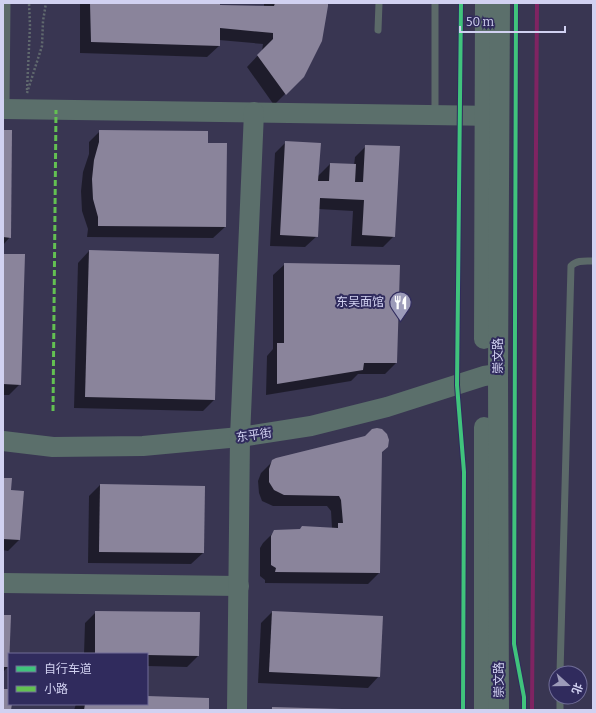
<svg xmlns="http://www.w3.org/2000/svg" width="596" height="713" viewBox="0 0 596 713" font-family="Bitter,'Noto Sans SC',serif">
<rect width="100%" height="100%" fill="#393652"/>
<g fill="#0007">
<polygon points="80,3 219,3 219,6 264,6 264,3 327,3 303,76 274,105 247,67 262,51 263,44 219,40 219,46 207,57 80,53"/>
<polygon points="3,131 10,237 3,245"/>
<polygon points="100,131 207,144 225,227 213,238 87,237 88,229 82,211 81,191 83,172 89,154 89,142"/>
<polygon points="286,142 318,176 330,164 354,165 355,157 366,146 394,236 383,247 351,246 353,211 318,209 317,236 305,247 270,246 275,153"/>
<polygon points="89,251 214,400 203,411 74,408 78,263"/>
<polygon points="3,255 20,384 9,395 3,395"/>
<polygon points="285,264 396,363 385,374 358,374 351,381 266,395 267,356 273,349 273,275"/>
<polygon points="381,452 379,573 368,584 265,583 265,580 260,576 260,548 263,543 275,531 332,528 331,511 327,506 273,506 262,501 259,493 258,481 261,473 273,461"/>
<polygon points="3,479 10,491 19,540 8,551 3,550"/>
<polygon points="100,485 203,553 191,564 88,563 89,496"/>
<polygon points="96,612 198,656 187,667 147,666 147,654 84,654 85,623"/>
<polygon points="272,612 379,676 368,688 258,683 261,623"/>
<polygon points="3,616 9,666 3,672"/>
<polygon points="147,697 208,710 74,710 76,704 147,704"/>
</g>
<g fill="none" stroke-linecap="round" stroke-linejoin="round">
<polyline stroke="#7f2462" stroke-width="4" points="532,710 537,3"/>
</g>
<g fill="#8a849b">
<polygon points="90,3 220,3 220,5 274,6 275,3 328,3 328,6 322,41 304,77 286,95 257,55 273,39 273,33 220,28 220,46 91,42"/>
<polygon points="3,130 12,130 11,238 3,237"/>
<polygon points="99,130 208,131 208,143 227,143 226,227 98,226 98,217 93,199 92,179 94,160 99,142"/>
<polygon points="285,141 321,143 318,181 329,181 330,163 356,164 355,182 363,182 365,145 400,146 395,237 362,235 364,200 320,198 318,237 280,235"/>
<polygon points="89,250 219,254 215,400 85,397"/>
<polygon points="3,254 25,254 21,385 3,384"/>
<polygon points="284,263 400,265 397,363 364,363 363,370 277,384 277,343 284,343"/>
<polygon points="377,428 382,429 387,434 389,440 388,447 382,452 380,573 275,572 276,568 271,565 271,536 274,530 300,529 302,526 338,528 338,523 343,523 341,500 339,496 284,495 274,490 269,482 269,469 272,460 276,458 365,436 372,429"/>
<polygon points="3,478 12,478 11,490 24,491 20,540 3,539"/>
<polygon points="100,484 205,486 204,553 99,552"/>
<polygon points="95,611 200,612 199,656 147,655 147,654 95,654"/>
<polygon points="272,611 383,616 380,677 269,672"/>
<polygon points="3,615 11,615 9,667 3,667"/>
<polygon points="3,689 9,689 9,704 12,704 11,710 3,710"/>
<polygon points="147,696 209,698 209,710 84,710 85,704 147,704"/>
<polygon points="272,707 342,709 342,710 272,710"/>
</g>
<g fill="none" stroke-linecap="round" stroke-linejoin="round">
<g stroke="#60696e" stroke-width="2.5" stroke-dasharray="2 2" stroke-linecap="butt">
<polyline points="27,90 30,26 29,3"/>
<polyline points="27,93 42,46 43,21 46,3"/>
</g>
<g stroke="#5c6a69" stroke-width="7">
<polyline points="378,30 379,3"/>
<polyline points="6,107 7,3"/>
<polyline points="435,115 435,3"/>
<path d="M560,673L571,266C577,260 584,261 593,261"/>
<polyline points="560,697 560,710"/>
</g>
<g stroke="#5b6f6b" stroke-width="20">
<polyline points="3,109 498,116"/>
<polyline points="484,339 485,3"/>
<polyline points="3,441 53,447 143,446 240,437 311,426 387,407 484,376 498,374"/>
<polyline points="3,583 239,586"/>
<polyline points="237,710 240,437 254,112"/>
<polyline points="484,710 484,427"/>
<polyline points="499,710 498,374 500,3"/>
</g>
<polyline stroke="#63c152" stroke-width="3" stroke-dasharray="6 3" stroke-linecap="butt" points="53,411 56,110"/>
<defs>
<g id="cycleway">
<polyline points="461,3 457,385 464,472 463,710"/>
<polyline points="516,3 514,644 524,697 524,710"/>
</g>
</defs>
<use href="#cycleway" stroke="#302b5d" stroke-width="6"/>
<use href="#cycleway" stroke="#40c37c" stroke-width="4"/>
</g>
<defs>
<symbol id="restaurant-pin" viewBox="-11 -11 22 30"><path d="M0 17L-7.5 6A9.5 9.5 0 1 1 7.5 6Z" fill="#9c9bb9" stroke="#302b5d"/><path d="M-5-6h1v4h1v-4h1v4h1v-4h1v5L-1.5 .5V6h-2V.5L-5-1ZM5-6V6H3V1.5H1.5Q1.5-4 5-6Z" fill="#fff"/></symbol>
</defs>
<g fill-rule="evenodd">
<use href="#restaurant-pin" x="388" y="290" width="25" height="34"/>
</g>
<g text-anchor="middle" stroke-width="4" stroke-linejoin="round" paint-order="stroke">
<g font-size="12" fill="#d1d1f1" stroke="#302b5d" text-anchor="end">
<text x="384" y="306">东吴面馆</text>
</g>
<g font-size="12" fill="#d1d1f1" stroke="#302b5d">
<text transform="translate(498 356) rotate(-90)" y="4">崇文路</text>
<text transform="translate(254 435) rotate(-8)" y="4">东平街</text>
<text transform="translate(499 680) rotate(-90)" y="4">崇文路</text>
</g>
</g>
<rect width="596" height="713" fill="none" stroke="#d1d1f1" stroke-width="8"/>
<rect x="8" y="653" width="140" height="52" fill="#302b5d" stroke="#706d98"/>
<rect x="16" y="666" width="20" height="6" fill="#40c37c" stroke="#706d98"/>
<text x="44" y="673" font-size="12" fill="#d1d1f1">自行车道</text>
<rect x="16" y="686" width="20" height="6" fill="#63c152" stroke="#706d98"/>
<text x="44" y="693" font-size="12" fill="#d1d1f1">小路</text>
<g transform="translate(568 685) rotate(111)"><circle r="19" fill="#302b5d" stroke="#706d98"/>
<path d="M0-3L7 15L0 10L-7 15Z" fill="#9c9bb9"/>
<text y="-6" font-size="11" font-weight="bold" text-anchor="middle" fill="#d1d1f1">北</text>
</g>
<path d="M460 26v6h105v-6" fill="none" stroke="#d1d1f1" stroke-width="2"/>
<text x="466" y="26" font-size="12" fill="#d1d1f1" stroke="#302b5d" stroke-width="3" paint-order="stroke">50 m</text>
</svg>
